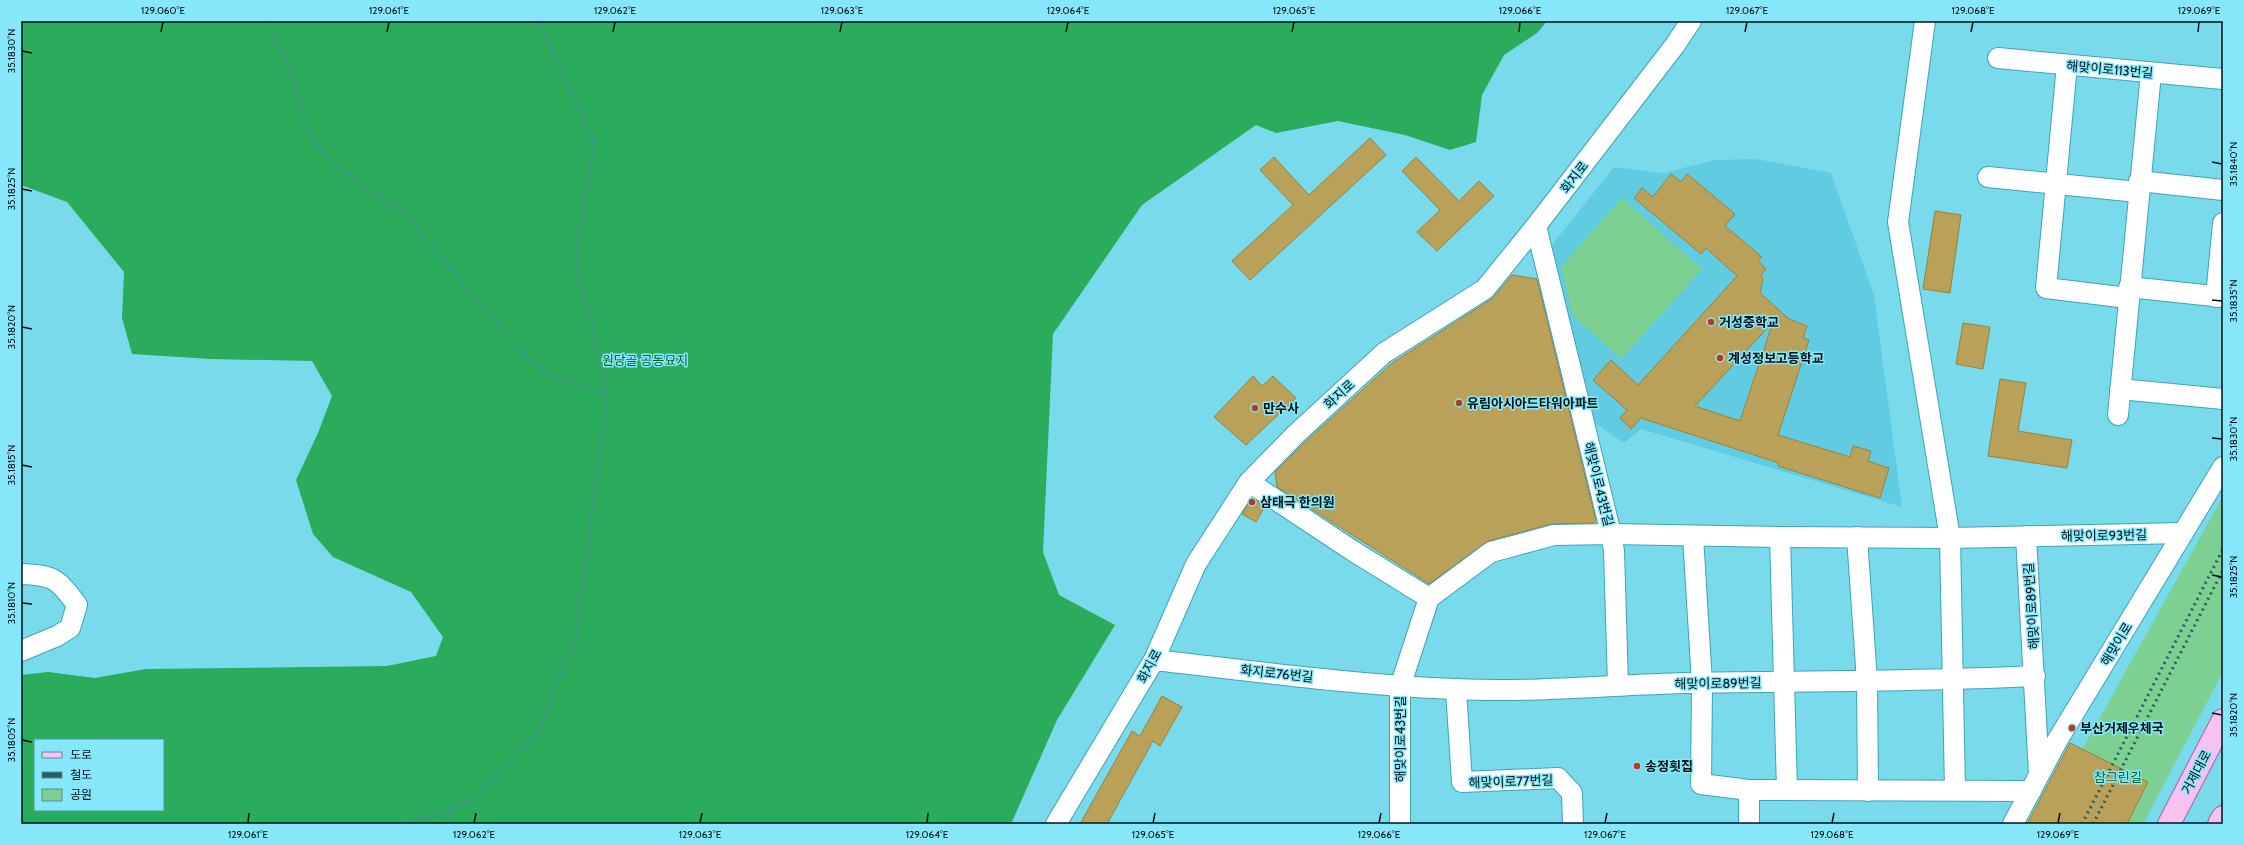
<svg xmlns="http://www.w3.org/2000/svg" width="2244" height="845" viewBox="0 0 2244 845" font-family="Cabin,'Noto Sans KR',sans-serif">
<rect width="100%" height="100%" fill="#79daec"/>
<polygon fill="#61cce1" points="1756,159 1831,173 1874,295 1902,507 1641,429 1624,443 1592,421 1552,245 1614,167 1663,173 1715,160"/>
<g fill="#7cd092">
<polygon points="1622,198 1702,269 1621,359 1573,316 1561,267"/>
<polygon points="2223,496 2223,672 2143,824 2041,824"/>
</g>
<path fill="#2aac5c" fill-rule="evenodd" d="M21,21H1547L1537,33L1504,55L1482,95L1476,142L1450,150L1405,135L1338,121L1276,133L1256,125L1142,205L1053,334L1043,552L1059,595L1115,625L1057,720L1011,824H21V675L48,672L95,678L146,669L387,666L436,656L443,637L411,592L333,557L313,534L296,480L318,433L332,396L312,361L211,359L132,354L122,318L124,272L67,202L21,185ZM35,740H163V810H35Z"/>
<g fill="#b9a15a" stroke="#99823b" fill-rule="evenodd">
<polygon points="1370,138 1386,155 1250,280 1232,261 1293,205 1260,170 1274,157 1309,195"/>
<polygon points="1416,157 1459,201 1479,181 1494,196 1437,251 1417,232 1440,210 1402,171"/>
<path d="M1671,174L1681,182L1687,174L1735,214L1725,226L1762,257L1758,261L1766,269L1761,275L1763,279L1760,293L1789,319L1807,326L1803,338L1809,340L1778,435L1850,457L1853,446L1871,451L1868,461L1889,468L1880,498L1778,466L1779,463L1641,418L1631,429L1620,418L1627,410L1593,380L1611,360L1638,385L1737,276L1706,248L1701,254L1634,198L1642,188L1653,197ZM1773,322L1740,421L1695,406Z"/>
<polygon points="1935,211 1961,215 1950,293 1923,289"/>
<polygon points="1512,275 1537,279 1596,521 1594,523 1551,524 1488,541 1429,584 1277,487 1275,472 1304,443 1392,363 1493,298"/>
<polygon points="1963,323 1990,327 1983,369 1956,364"/>
<polygon points="1253,376 1262,386 1273,376 1296,398 1246,445 1214,417"/>
<polygon points="2000,379 2026,383 2018,431 2072,440 2067,468 1988,456"/>
<polygon points="1252,498 1265,506 1256,522 1242,514"/>
<polygon points="1162,696 1182,707 1160,746 1153,741 1107,824 1080,824 1132,731 1140,736"/>
<polygon points="2070,743 2148,782 2127,824 2027,824"/>
</g>
<g fill="none" stroke-linecap="round" stroke-linejoin="round">
<defs>
<g id="minor">
<polyline points="1925,21 1898,222 1950,538 2183,533"/>
<polyline points="1998,58 2223,79"/>
<polyline points="2067,65 2046,288 2128,298"/>
<polyline points="1988,177 2138,192"/>
<polyline points="2139,181 2223,190"/>
<polyline points="2129,287 2223,297"/>
<polyline points="2216,297 2223,223"/>
<polyline points="2120,389 2223,399"/>
<polyline points="2118,415 2151,73"/>
<polyline points="1249,482 1353,551 1429,598"/>
<polyline points="1693,536 1702,683 1701,784 1749,790 2031,791"/>
<polyline points="2026,536 2039,774"/>
<polyline points="1780,537 1787,790"/>
<polyline points="1857,537 1867,681 1868,791"/>
<path d="M21,574C54,575 58,579 77,605L70,628L57,636L21,651"/>
<path d="M1154,660C1253,671 1354,685 1454,689C1531,693 1608,685 1685,683C1802,681 1918,682 2035,676"/>
<polyline points="1618,685 1614,551 1611,534 1780,537 1950,538 1955,790"/>
<polyline points="1456,690 1462,782 1558,778 1572,793 1573,824"/>
<polyline points="1749,790 1749,824"/>
<polyline points="1056,824 1154,660 1196,564 1249,482 1296,434 1384,353 1485,289 1536,226 1675,45 1691,21"/>
<polyline points="1400,824 1400,687 1429,598 1491,552 1554,535 1611,534 1536,226"/>
<polyline points="2013,824 2057,741 2223,467"/>
</g>
<g id="major">
<polyline points="2169,824 2223,720"/>
<polyline points="2219,824 2223,817"/>
</g>
</defs>
<use href="#minor" stroke="#3fa3b5" stroke-width="22"/>
<use href="#major" stroke="#9d6a9e" stroke-width="24"/>
<g stroke="#4c8f9c" stroke-width="2.5" stroke-dasharray="3 3" stroke-linecap="butt">
<polyline points="269,21 289,69 305,124 315,144 333,163 407,216 494,320 534,365 556,377 608,393"/>
<polyline points="394,824 435,816 475,799 541,727 576,634 608,393 576,259 594,141 538,21"/>
<polyline points="449,824 451,809"/>
</g>
<use href="#minor" stroke="#fff" stroke-width="20"/>
<use href="#major" stroke="#f7c2f1" stroke-width="22"/>
<g stroke="#2b5a62" stroke-width="3" stroke-dasharray="2 4" stroke-linecap="butt">
<polyline points="2082,824 2223,549"/>
<polyline points="2093,824 2223,570"/>
</g>
</g>
<path fill="none" stroke="#001215" stroke-width="1.5" d="M161,32L163,22M387,32L389,22M613,32L615,22M840,32L842,22M1066,32L1068,22M1292,32L1294,22M1519,32L1520,22M1745,32L1747,22M1971,32L1973,22M2198,32L2199,22M22,51L32,53M2212,162L2222,164M22,189L32,191M2212,300L2222,301M22,327L32,329M2212,438L2222,439M22,465L32,467M2212,575L2222,577M22,603L32,604M2212,713L2222,715M22,740L32,742M248,823L249,813M474,823L476,813M700,823L702,813M927,823L928,813M1153,823L1155,813M1379,823L1381,813M1605,823L1607,813M1832,823L1834,813M2058,823L2060,813"/>
<g fill="#c03420" stroke="#87e7fa" stroke-width="1.5">
<circle cx="1711" cy="322" r="4"/>
<circle cx="1720" cy="358" r="4"/>
<circle cx="1459" cy="403" r="4"/>
<circle cx="1255" cy="408" r="4"/>
<circle cx="1252" cy="502" r="4"/>
<circle cx="2072" cy="728" r="4"/>
<circle cx="1637" cy="766" r="4"/>
</g>
<g text-anchor="middle" stroke-width="3" stroke-linejoin="round" paint-order="stroke">
<g font-size="13" fill="#001215" stroke="#87e7fa">
<text transform="translate(2110 69) rotate(5)" y="5">해맞이로113번길</text>
<text transform="translate(1574 177) rotate(-52)" y="5">화지로</text>
<text transform="translate(1339 394) rotate(-42)" y="5">화지로</text>
<text transform="translate(1599 484) rotate(76)" y="5">해맞이로43번길</text>
<text transform="translate(2104 535) rotate(-1)" y="5">해맞이로93번길</text>
<text transform="translate(2031 606) rotate(-94)" y="5">해맞이로89번길</text>
<text transform="translate(2116 644) rotate(-59)" y="5">해맞이로</text>
<text transform="translate(1149 666) rotate(-62)" y="5">화지로</text>
<text transform="translate(1277 673) rotate(6)" y="5">화지로76번길</text>
<text transform="translate(1718 683) rotate(-1)" y="5">해맞이로89번길</text>
<text transform="translate(1400 739) rotate(-90)" y="5">해맞이로43번길</text>
<text transform="translate(2196 772) rotate(-62)" y="5">거제대로</text>
<text transform="translate(1511 781) rotate(-2)" y="5">해맞이로77번길</text>
</g>
<g font-size="13" font-weight="bold" fill="#001215" stroke="#87e7fa" text-anchor="start">
<text x="1719" y="327">거성중학교</text>
<text x="1728" y="363">계성정보고등학교</text>
<text x="1467" y="408">유림아시아드타워아파트</text>
<text x="1263" y="413">만수사</text>
<text x="1260" y="507">삼태극 한의원</text>
<text x="2080" y="733">부산거제우체국</text>
<text x="1645" y="771">송정횟집</text>
</g>
<g font-size="13" fill="#076330" stroke="#87e7fa">
<text x="645" y="365">원당골 공동묘지</text>
<text x="2118" y="782">참그린길</text>
</g>
</g>
<rect width="2244" height="845" fill="none" stroke="#87e7fa" stroke-width="44"/>
<rect x="34" y="739" width="130" height="72" fill="#87e7fa" stroke="#51929e"/>
<rect x="42" y="752" width="20" height="6" fill="#f7c2f1" stroke="#51929e"/>
<text x="70" y="759" font-size="12" fill="#001215">도로</text>
<rect x="42" y="772" width="20" height="6" fill="#2b5a62" stroke="#51929e"/>
<text x="70" y="779" font-size="12" fill="#001215">철도</text>
<rect x="42" y="789" width="20" height="12" fill="#7cd092" stroke="#51929e"/>
<text x="70" y="799" font-size="12" fill="#001215">공원</text>
<rect x="22" y="22" width="2200" height="801" fill="none" stroke="#001215" stroke-width="1.5"/>
<g font-size="10" text-anchor="middle" fill="#001215">
<text x="163" y="14">129.060°E</text>
<text x="389" y="14">129.061°E</text>
<text x="615" y="14">129.062°E</text>
<text x="842" y="14">129.063°E</text>
<text x="1068" y="14">129.064°E</text>
<text x="1294" y="14">129.065°E</text>
<text x="1520" y="14">129.066°E</text>
<text x="1747" y="14">129.067°E</text>
<text x="1973" y="14">129.068°E</text>
<text x="2199" y="14">129.069°E</text>
<text transform="translate(11 51) rotate(-90)" y="4">35.1830°N</text>
<text transform="translate(2233 164) rotate(-90)" y="4">35.1840°N</text>
<text transform="translate(11 189) rotate(-90)" y="4">35.1825°N</text>
<text transform="translate(2233 301) rotate(-90)" y="4">35.1835°N</text>
<text transform="translate(11 327) rotate(-90)" y="4">35.1820°N</text>
<text transform="translate(2233 439) rotate(-90)" y="4">35.1830°N</text>
<text transform="translate(11 465) rotate(-90)" y="4">35.1815°N</text>
<text transform="translate(2233 577) rotate(-90)" y="4">35.1825°N</text>
<text transform="translate(11 603) rotate(-90)" y="4">35.1810°N</text>
<text transform="translate(2233 715) rotate(-90)" y="4">35.1820°N</text>
<text transform="translate(11 740) rotate(-90)" y="4">35.1805°N</text>
<text x="248" y="838">129.061°E</text>
<text x="474" y="838">129.062°E</text>
<text x="700" y="838">129.063°E</text>
<text x="927" y="838">129.064°E</text>
<text x="1153" y="838">129.065°E</text>
<text x="1379" y="838">129.066°E</text>
<text x="1605" y="838">129.067°E</text>
<text x="1832" y="838">129.068°E</text>
<text x="2058" y="838">129.069°E</text>
</g>
</svg>
